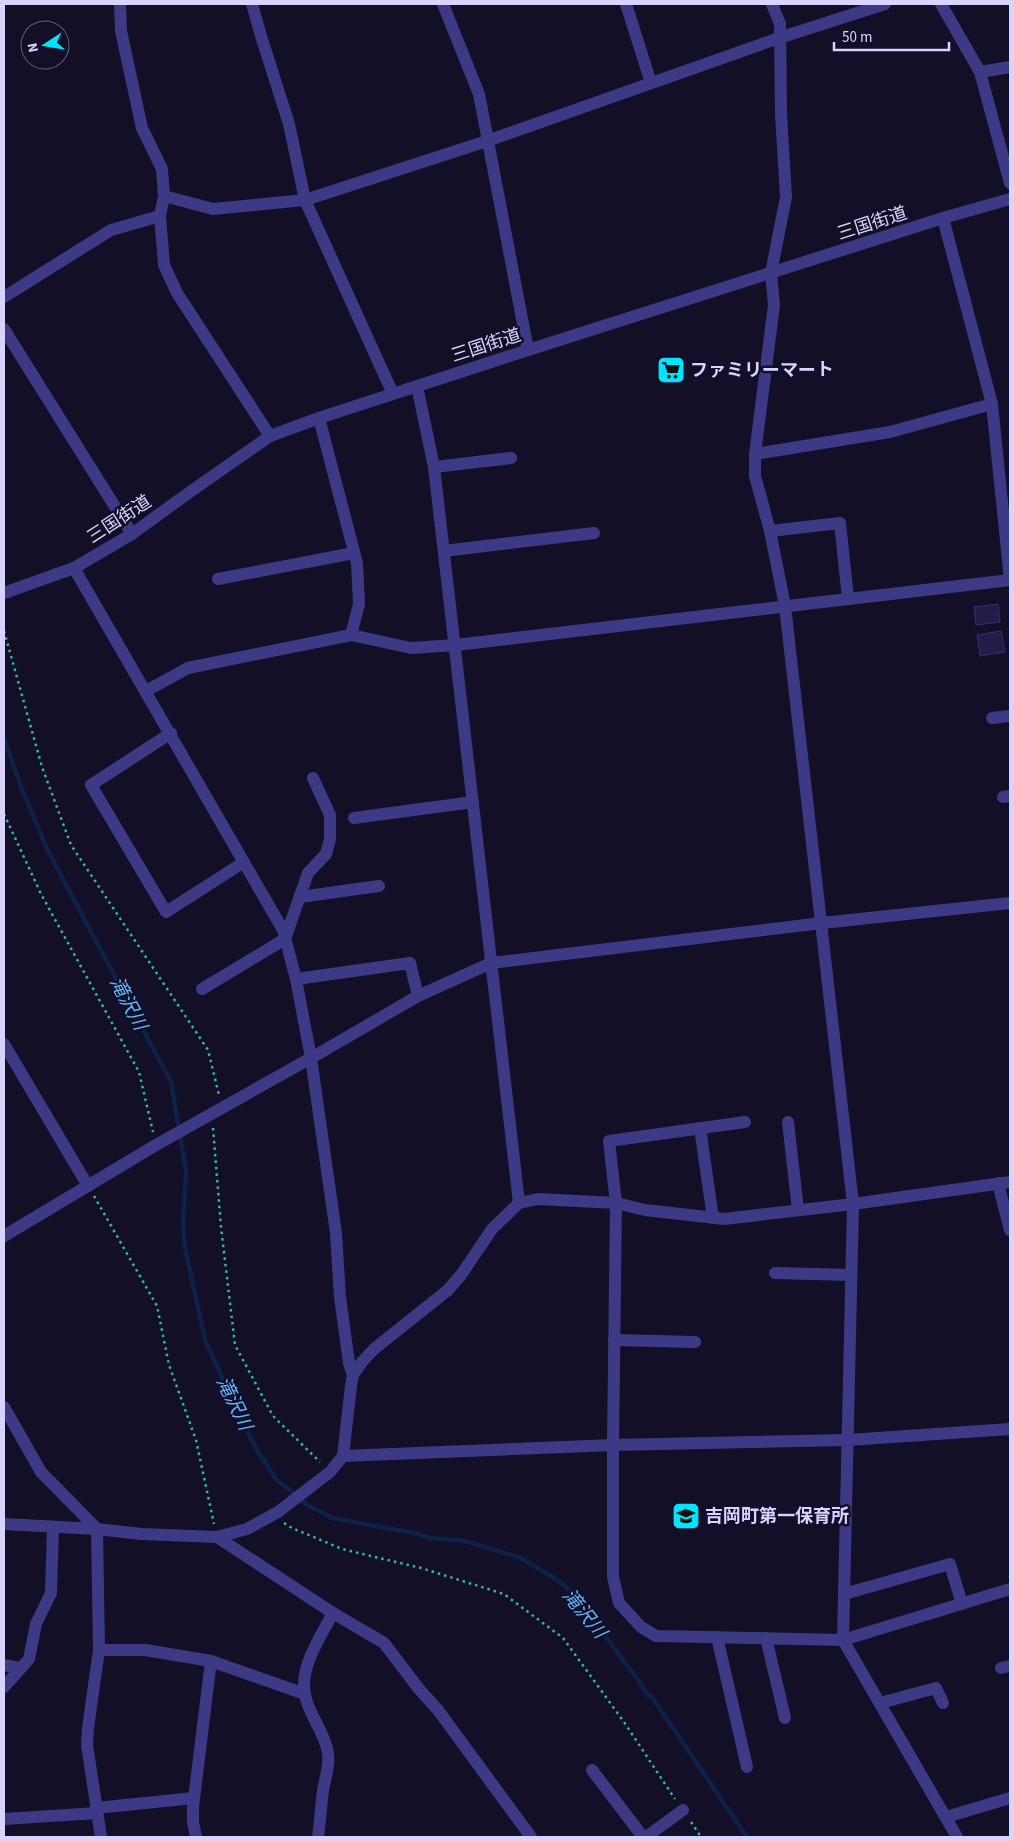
<svg xmlns="http://www.w3.org/2000/svg" width="1014" height="1841" viewBox="0 0 1014 1841" font-family="'Source Sans 3','Noto Sans JP',sans-serif">
<rect width="100%" height="100%" fill="#130f26"/>
<g fill="none" stroke-linecap="round" stroke-linejoin="round">
<polyline stroke="#0c2248" stroke-width="4.5" points="4,738 21,787 47,849 171,1082 186,1171 183,1226 185,1248 205,1340 238,1413 257,1450 276,1479 306,1504 332,1518 414,1533 431,1538 465,1541 521,1558 556,1579 574,1594 638,1680 649,1697 651,1696 747,1837"/>
</g>
<g fill="#241b47" stroke="#3b2d73">
<polygon points="998,604 1000,622 976,625 974,607"/>
<polygon points="1001,631 1005,652 980,656 977,635"/>
</g>
<g fill="none" stroke-linecap="round" stroke-linejoin="round">
<g stroke="#2fb8b0" stroke-width="2.5" stroke-dasharray="2.5 4" stroke-linecap="butt">
<polyline points="4,631 42,767 71,845 208,1050 219,1095"/>
<polyline points="4,814 41,894 139,1072 153,1132"/>
<polyline points="213,1128 221,1227 235,1345 273,1416 320,1462"/>
<polyline points="94,1196 157,1306 169,1365 196,1440 214,1524"/>
<polyline points="284,1523 292,1528 342,1549 421,1568 504,1594 563,1638 624,1722 675,1799"/>
<polyline points="691,1822 701,1837"/>
</g>
<g stroke="#3d3a85" stroke-width="12">
<polyline points="120,4 121,31 142,128 162,169 164,196 160,216 164,265 177,293 270,436"/>
<polyline points="252,4 261,36 289,124 305,200 393,394"/>
<polyline points="443,4 479,94 528,350"/>
<polyline points="627,4 626,4 651,83"/>
<polyline points="772,4 780,24 781,114 786,197 771,273 774,305 755,454 755,476 770,531 785,606 853,1204 843,1640 957,1837"/>
<polyline points="941,4 980,72 1010,183"/>
<polyline points="980,72 1010,67"/>
<polyline points="164,196 213,209 305,200 487,141 779,38 885,4"/>
<polyline points="943,218 992,404 1010,580"/>
<polyline points="4,297 111,230 160,216"/>
<polyline points="4,329 132,534"/>
<polyline points="417,386 434,467 519,1203"/>
<polyline points="319,418 357,563 359,604 351,635"/>
<polyline points="755,454 890,432 992,404"/>
<polyline points="434,467 511,458"/>
<polyline points="770,531 840,523 848,598"/>
<polyline points="444,551 594,533"/>
<polyline points="74,568 283,930 296,979 311,1058 336,1233 340,1297 349,1363 353,1375"/>
<polyline points="218,579 354,553"/>
<polyline points="4,593 74,568 132,534 187,494 270,436 319,418 528,350 943,218 1010,199"/>
<polyline points="146,691 188,668 351,635 411,648 456,645 1010,580"/>
<polyline points="992,718 1010,716"/>
<polyline points="171,733 91,785 166,912 244,862"/>
<polyline points="1003,797 1010,796"/>
<polyline points="354,818 473,802"/>
<polyline points="300,897 379,886"/>
<polyline points="296,979 410,963 418,996"/>
<polyline points="202,989 285,939 308,873 326,854 330,839 330,815 313,778"/>
<polyline points="4,1044 88,1186"/>
<polyline points="745,1122 609,1141 616,1203 613,1445 613,1577 619,1603 641,1627 656,1636 843,1640 1010,1589"/>
<polyline points="788,1122 798,1210"/>
<polyline points="700,1128 713,1218"/>
<polyline points="998,1183 1010,1230"/>
<polyline points="4,1236 156,1145 311,1058 418,996 491,963 822,923 1010,903"/>
<polyline points="775,1273 851,1275"/>
<polyline points="614,1340 695,1342"/>
<polyline points="4,1407 41,1472 97,1529 99,1650 88,1728 87,1745 101,1837"/>
<polyline points="343,1456 613,1445 848,1440 1010,1429"/>
<polyline points="4,1524 97,1529 141,1534 217,1537 247,1529 278,1512 330,1472 343,1456 351,1386 353,1375 362,1362 374,1349 448,1290 461,1275 492,1229 519,1203 538,1199 616,1203 645,1210 724,1219 853,1204 1010,1182"/>
<polyline points="217,1537 333,1613 384,1643 419,1689 438,1710 531,1837"/>
<polyline points="844,1594 950,1564 962,1604"/>
<polyline points="717,1637 747,1767"/>
<polyline points="766,1638 785,1718"/>
<polyline points="99,1650 145,1650 211,1661 305,1694"/>
<polyline points="4,1665 19,1668"/>
<polyline points="1001,1668 1010,1666"/>
<polyline points="4,1687 29,1659 36,1624 51,1593 53,1527"/>
<polyline points="880,1703 936,1688 943,1703"/>
<polyline points="592,1770 643,1837"/>
<polyline points="96,1808 194,1798"/>
<polyline points="946,1817 1010,1798"/>
<polyline points="4,1819 97,1813"/>
<polyline points="196,1837 193,1822 193,1807 211,1661"/>
<path d="M318,1837C320,1822 321,1806 323,1791C325,1778 330,1766 328,1753C325,1733 311,1718 306,1699C297,1670 320,1638 333,1613"/>
<polyline points="646,1837 683,1810"/>
</g>
</g>
<defs>
<symbol id="supermarket-square" viewBox="-11 -11 22 22"><rect x="-9" y="-9" width="18" height="18" rx="4" fill="#00e5ff" stroke="#130f26"/><path d="M-6-5.5h2.5l.6 2H6L4.5 2H-2.5L-4.4-4H-6ZM-1.5 3.2a1.3 1.3 0 1 0 .1 0ZM3 3.2a1.3 1.3 0 1 0 .1 0Z" fill="#111"/></symbol>
<symbol id="school-square" viewBox="-11 -11 22 22"><rect x="-9" y="-9" width="18" height="18" rx="4" fill="#00e5ff" stroke="#130f26"/><path d="M0-5L7-2L0 1L-7-2ZM-4 1L0 2.5L4 1V4Q0 6-4 4Z" fill="#111"/></symbol>
</defs>
<g fill-rule="evenodd">
<use href="#supermarket-square" x="655" y="354" width="32" height="32"/>
<use href="#school-square" x="670" y="1500" width="32" height="32"/>
</g>
<g text-anchor="middle" stroke-width="5" stroke-linejoin="round" paint-order="stroke">
<g font-size="18" fill="#d9d4ff" stroke="#130f26">
<text transform="translate(872 223) rotate(-18)" y="6">三国街道</text>
<text transform="translate(486 345) rotate(-18)" y="6">三国街道</text>
<text transform="translate(119 519) rotate(-33)" y="6">三国街道</text>
</g>
<g font-size="18" font-weight="bold" fill="#d9d4ff" stroke="#130f26" text-anchor="start">
<text x="690" y="376">ファミリーマート</text>
<text x="705" y="1522">吉岡町第一保育所</text>
</g>
<g font-size="19" font-style="italic" fill="#62b6ff" stroke="#130f26">
<text transform="translate(129 1003) rotate(62)" y="7">滝沢川</text>
<text transform="translate(235 1403) rotate(64)" y="7">滝沢川</text>
<text transform="translate(585 1613) rotate(51)" y="7">滝沢川</text>
</g>
</g>
<rect width="1014" height="1841" fill="none" stroke="#d9d4ff" stroke-width="10"/>
<g transform="translate(45 45) rotate(258)"><circle r="24" fill="#130f26" stroke="#625e7d"/>
<path d="M0-4L9 19L0 12L-9 19Z" fill="#00e5ff"/>
<text y="-8" font-size="14" font-weight="bold" text-anchor="middle" fill="#d9d4ff">N</text>
</g>
<path d="M834 42v8h115v-8" fill="none" stroke="#d9d4ff" stroke-width="2.5"/>
<text x="842" y="42" font-size="15" fill="#d9d4ff" stroke="#130f26" stroke-width="4" paint-order="stroke">50 m</text>
</svg>
